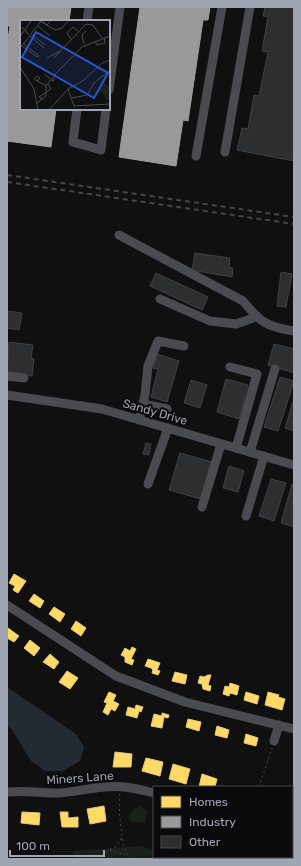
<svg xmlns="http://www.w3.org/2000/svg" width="301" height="866" viewBox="0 0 301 866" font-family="Rubik,sans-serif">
<rect width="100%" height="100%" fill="#101010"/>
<g fill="#1a211b">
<polygon points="140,806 148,811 145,822 133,822 127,817 134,809"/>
<polygon points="142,846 154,851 154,857 169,857 174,859 75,859 72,851"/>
</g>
<polygon fill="#232a32" points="7,687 76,734 84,747 80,761 63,771 45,771 31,761 12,730 7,725"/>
<g fill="#ffd966" stroke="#e2c97d">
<polygon points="14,574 26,581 18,593 13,590 15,586 9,583"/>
<polygon points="34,594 44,601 40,608 29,601"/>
<polygon points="54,607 65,614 60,622 49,614"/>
<polygon points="76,621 86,628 81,636 71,629"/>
<polygon points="8,628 19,636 14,642 7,638"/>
<polygon points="30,640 40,648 34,656 24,648"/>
<polygon points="132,647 136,649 131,659 134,660 132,665 125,662 125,657 121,655 125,648 130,651"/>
<polygon points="50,654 59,662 54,669 43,662"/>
<polygon points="148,659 160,663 157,670 160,671 158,675 152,673 153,670 151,668 145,666"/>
<polygon points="67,671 78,678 70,689 59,682"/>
<polygon points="175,672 187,675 185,684 172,681"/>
<polygon points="208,675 211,675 208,685 211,686 210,691 203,689 202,684 198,683 200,676 204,677"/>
<polygon points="230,683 239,686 237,695 230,693 229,696 223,694 225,686 229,687"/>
<polygon points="109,692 116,695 113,701 119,704 115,711 111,709 108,715 103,712 107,703 104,702"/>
<polygon points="246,692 259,696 257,704 244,700"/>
<polygon points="268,692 279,695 278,697 285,699 282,710 265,705"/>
<polygon points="136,705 143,707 141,712 139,711 137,718 126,715 128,707 135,709"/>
<polygon points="162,713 169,715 168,718 164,717 162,728 151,726 154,714 162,716"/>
<polygon points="188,719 201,722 199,731 186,727"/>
<polygon points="217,726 229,730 227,738 215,735"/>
<polygon points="246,734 258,738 256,746 244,743"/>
<polygon points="115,752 132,754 131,767 113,767"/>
<polygon points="146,758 163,762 160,776 142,771"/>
<polygon points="173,764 190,769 186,784 169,779"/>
<polygon points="202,774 217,779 215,787 199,787"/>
<polygon points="104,806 106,821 90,824 87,809"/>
<polygon points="22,812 40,813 39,825 21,823"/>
<polygon points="60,812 68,812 68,818 78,817 78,827 62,827"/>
</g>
<g fill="#999" stroke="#9b9da1">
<polygon points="7,7 71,7 69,21 21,21 21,109 56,109 51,147 7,141 7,45 10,26 7,26"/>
<polygon points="140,7 210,7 208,20 203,20 188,121 183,120 176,166 119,157"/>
</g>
<g fill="#2d2e30" stroke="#3e4044">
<polygon points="265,7 294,7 294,161 237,150 242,128 248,129 254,95 259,96 268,52 262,51 268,17 263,16"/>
<polygon points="195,253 230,258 229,267 233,268 232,277 192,270"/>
<polygon points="281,272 292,274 286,307 277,306"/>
<polygon points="156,273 208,297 202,310 150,286"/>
<polygon points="7,311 22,313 19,330 7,328"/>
<polygon points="9,342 33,345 31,358 34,359 32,376 7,373"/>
<polygon points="274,344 294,349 294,373 268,365"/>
<polygon points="157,354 179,361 167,402 151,397 158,369 153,368"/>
<polygon points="280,377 294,381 278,431 264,427"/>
<polygon points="226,379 248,385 239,419 217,412"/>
<polygon points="191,380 207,385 200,408 184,403"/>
<polygon points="294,398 294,431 285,428"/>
<polygon points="146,443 151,444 149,455 143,454"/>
<polygon points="180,453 212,462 201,499 169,490"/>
<polygon points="229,466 244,471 238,492 223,488"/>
<polygon points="271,479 286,483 274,521 259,516"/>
<polygon points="292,484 294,485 294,527 281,523"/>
</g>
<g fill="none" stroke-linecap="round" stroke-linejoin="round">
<g stroke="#45474b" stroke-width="1" stroke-dasharray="2 3" stroke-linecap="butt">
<polyline points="259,787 272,748"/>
<path d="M120,794C118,807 121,850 130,859"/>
<polyline points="110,850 117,846 122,837"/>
<polyline points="98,859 109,850 125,855"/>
</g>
<g stroke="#4a4b50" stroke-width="9">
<polyline points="87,21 89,7"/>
<polyline points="109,90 120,7"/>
<polyline points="77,109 73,142 101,150 106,109"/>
<polyline points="225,152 250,7"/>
<polyline points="196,156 222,7"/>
<path d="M119,235L243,301C260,322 267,327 294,331"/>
<polyline points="160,299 210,321 236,324 256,317"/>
<polyline points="230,367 257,374 236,448"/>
<polyline points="7,376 24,378"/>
<polyline points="7,395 102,409 294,465"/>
<polyline points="143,404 167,409"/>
<polyline points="139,420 145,395 148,366 158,341 184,346"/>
<polyline points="250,452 275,369"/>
<polyline points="148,484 168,428"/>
<polyline points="202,507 221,444"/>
<polyline points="246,516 264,456"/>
<polyline points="7,605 116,676 185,702 294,729"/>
<polyline points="274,741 279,725"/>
<path d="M7,792C25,790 41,793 59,793C75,792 90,788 105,787C122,785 138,789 154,793"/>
<polyline points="292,833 294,834"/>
</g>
<g stroke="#45464a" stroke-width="2" stroke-dasharray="5 4" stroke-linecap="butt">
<polyline points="7,175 294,217"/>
<polyline points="7,182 294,224"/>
</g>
</g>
<g text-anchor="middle" stroke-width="4" stroke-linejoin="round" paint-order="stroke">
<g font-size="12" fill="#9fa5b3" stroke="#0a0a0c">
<text transform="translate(155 412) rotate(16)" y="4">Sandy Drive</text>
<text transform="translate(80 778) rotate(-4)" y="4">Miners Lane</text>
</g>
</g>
<g transform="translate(20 20)">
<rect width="90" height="90" fill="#101010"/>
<path d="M84,62L90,67V79H86L83,73L76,72Z" fill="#1a211b"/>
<path fill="none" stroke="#494c51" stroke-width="1" d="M18,0L35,10L42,8L49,0M22,0L11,14L25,25M22,1L27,5L31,0M18,6L30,16M1,15L12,0M10,16L24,28M51,19L47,13L53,7L58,11M75,21L77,25L85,23L84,17M64,24L62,15L66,11M2,26L17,37L19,36L3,23M0,28L10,16L2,7M27,38L40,31M34,38L66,4L73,5L82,18M0,47L14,69L18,90M24,54L33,61L35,58M17,61L20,58L17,56L14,59L17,61L27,66M48,69L54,86L90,84M67,75L74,63L90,50M52,78L67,75M23,79L19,77L31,69L28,64M17,83L26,76V66L39,50L62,27L90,16M29,90L48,69L64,60L82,43L90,40"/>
<path fill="#2a57d4" fill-opacity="0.15" stroke="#2a57d4" stroke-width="2" d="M16,12L88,53L74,78L2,37Z"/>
<rect width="90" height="90" fill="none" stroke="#9fa5b3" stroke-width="2"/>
</g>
<rect width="301" height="866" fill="none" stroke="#9fa5b3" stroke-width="16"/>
<rect x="153" y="786" width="140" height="72" fill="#0a0a0c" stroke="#46484f"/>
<rect x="161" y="796" width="20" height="12" fill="#ffd966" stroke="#46484f"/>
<text x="189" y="806" font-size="12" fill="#9fa5b3">Homes</text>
<rect x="161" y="816" width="20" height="12" fill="#999999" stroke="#46484f"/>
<text x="189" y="826" font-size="12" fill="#9fa5b3">Industry</text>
<rect x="161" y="836" width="20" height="12" fill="#2d2e30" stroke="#46484f"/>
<text x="189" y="846" font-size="12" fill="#9fa5b3">Other</text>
<path d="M10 850v6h94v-6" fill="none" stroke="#9fa5b3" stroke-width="2"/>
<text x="16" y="850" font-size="12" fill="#9fa5b3" stroke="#0a0a0c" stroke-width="3" paint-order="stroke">100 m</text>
</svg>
